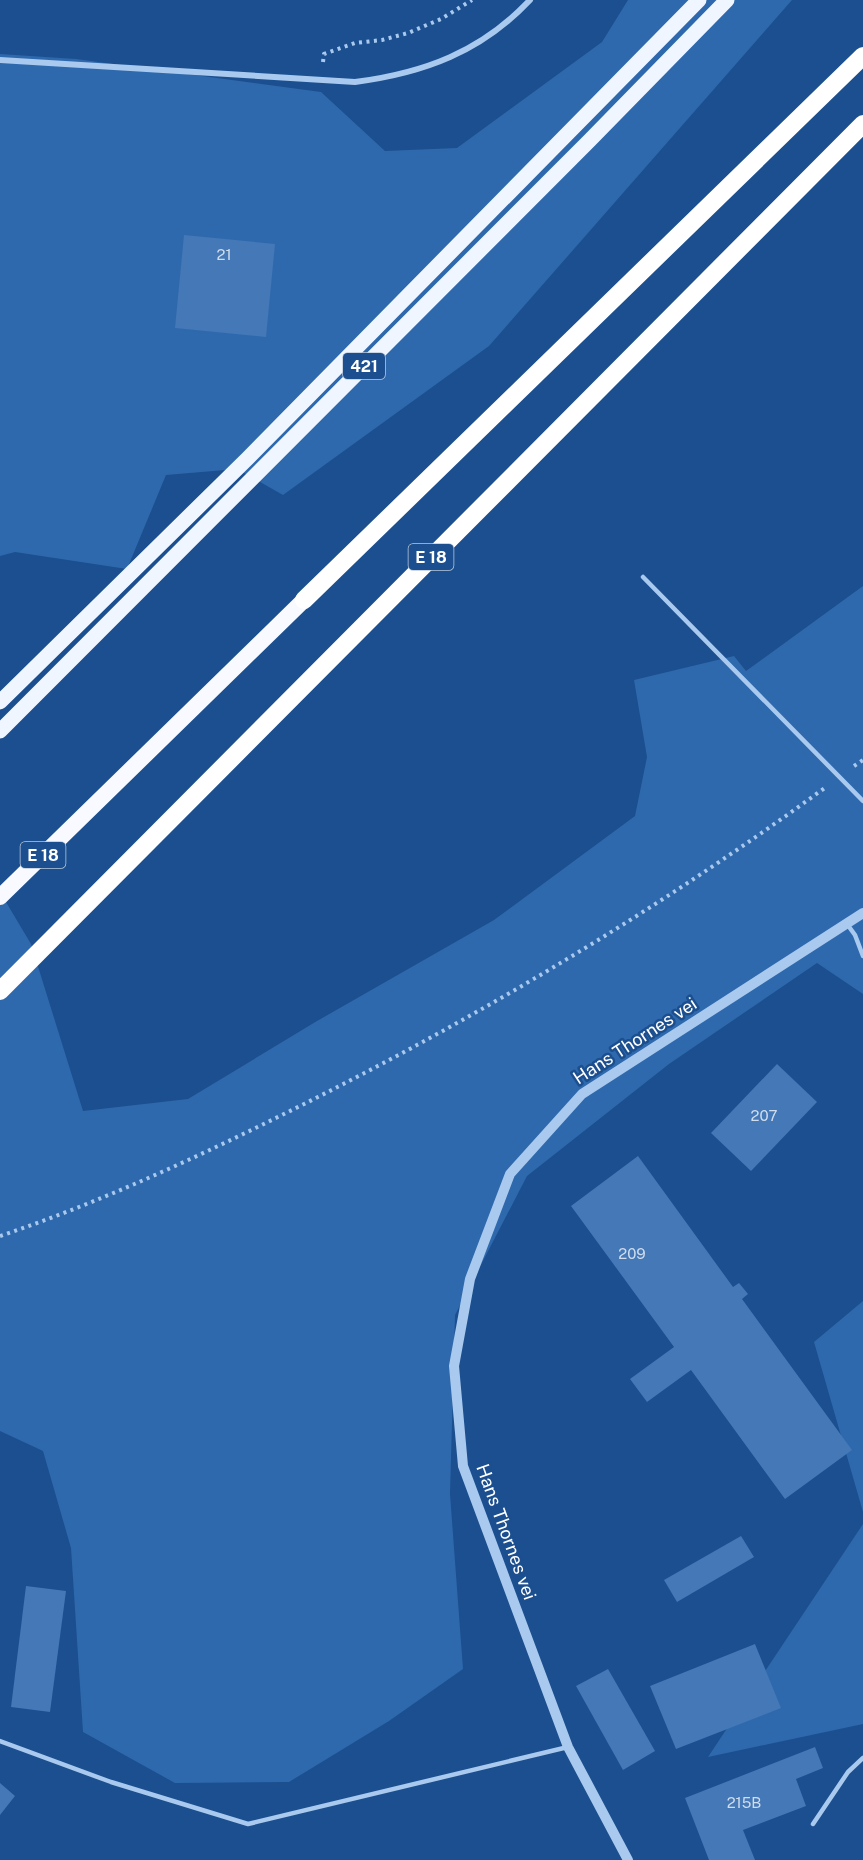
<svg xmlns="http://www.w3.org/2000/svg" width="863" height="1860" viewBox="0 0 863 1860" font-family="'Public Sans',sans-serif">
<rect width="100%" height="100%" fill="#1b4f8f"/>
<g fill="#2e69ad">
<polygon points="628,0 792,0 489,346 283,495 237,469 166,475 127,569 15,552 0,556 0,54 76,59 321,92 385,151 457,148 602,42"/>
<polygon points="863,586 863,994 817,963 669,1064 527,1176 455,1315 450,1494 463,1669 389,1721 289,1782 175,1783 83,1732 71,1548 43,1451 0,1431 0,892 31,944 83,1111 188,1099 317,1021 494,920 635,816 647,757 634,680 734,656 746,671"/>
<polygon points="863,1301 863,1512 814,1342"/>
<polygon points="863,1524 863,1724 708,1757"/>
</g>
<g fill="#4478b7">
<polygon points="184,235 275,244 266,337 175,328"/>
<polygon points="777,1064 817,1102 751,1171 711,1133"/>
<polygon points="638,1156 733,1287 739,1283 748,1294 742,1299 852,1450 785,1499 691,1370 647,1402 630,1379 674,1347 571,1206"/>
<polygon points="741,1536 754,1557 677,1602 664,1580"/>
<polygon points="26,1586 66,1591 50,1712 11,1707"/>
<polygon points="755,1644 781,1708 676,1749 650,1686"/>
<polygon points="608,1669 655,1751 623,1770 576,1686"/>
<polygon points="815,1747 823,1768 796,1779 806,1806 743,1830 755,1860 709,1860 685,1798"/>
<polygon points="0,1783 15,1796 0,1815"/>
</g>
<g fill="none" stroke-linecap="round" stroke-linejoin="round">
<g stroke="#a9c9ee" stroke-width="4" stroke-dasharray="3 4.5" stroke-linecap="butt">
<polyline points="323,62 324,54 355,43 382,40 408,33 441,19 472,0"/>
<polyline points="854,766 863,760"/>
<path d="M0,1236C104,1201 202,1155 300,1106C484,1014 660,908 826,787"/>
</g>
<g stroke="#a9c9ee" stroke-width="4.5">
<polyline points="643,577 863,801"/>
<polyline points="847,924 855,935 863,956"/>
<polyline points="0,1741 111,1782 248,1824 568,1747"/>
<polyline points="813,1824 848,1772 863,1758"/>
</g>
<path stroke="#a9c9ee" stroke-width="6" d="M0,60L355,82C424,73 481,52 530,0"/>
<polyline stroke="#a9c9ee" stroke-width="10" points="628,1860 568,1747 463,1466 454,1366 470,1279 510,1174 582,1094 863,913"/>
<g stroke="#f0f6ff" stroke-width="15">
<polyline points="0,702 247,459 699,0"/>
<polyline points="0,731 590,140 727,0"/>
</g>
<polyline stroke="#f8faff" stroke-width="16" points="0,897 304,600"/>
<g stroke="#fff" stroke-width="18">
<polyline points="304,600 863,56"/>
<polyline points="0,991 863,124"/>
</g>
</g>
<g text-anchor="middle" stroke-width="5" stroke-linejoin="round" paint-order="stroke">
<g font-size="15" fill="#d0dded">
<text x="224" y="260">21</text>
<text x="764" y="1121">207</text>
<text x="632" y="1259">209</text>
<text x="744" y="1808">215B</text>
</g>
<g fill="#1b4f8f" stroke="#bbcadd" stroke-width="1.5">
<rect x="343" y="353" width="42" height="26" rx="4.5"/>
<rect x="408.5" y="544" width="45" height="26" rx="4.5"/>
<rect x="20.5" y="842" width="45" height="26" rx="4.5"/>
</g>
<g font-size="16" font-weight="bold" fill="#fff">
<text x="364" y="372">421</text>
<text x="431" y="563">E 18</text>
<text x="43" y="861">E 18</text>
</g>
<g font-size="18" fill="#fff" stroke="#1b4f8f">
<text transform="translate(635 1041) rotate(-33)" y="6">Hans Thornes vei</text>
<text transform="translate(506 1532) rotate(70)" y="6">Hans Thornes vei</text>
</g>
</g>
</svg>
